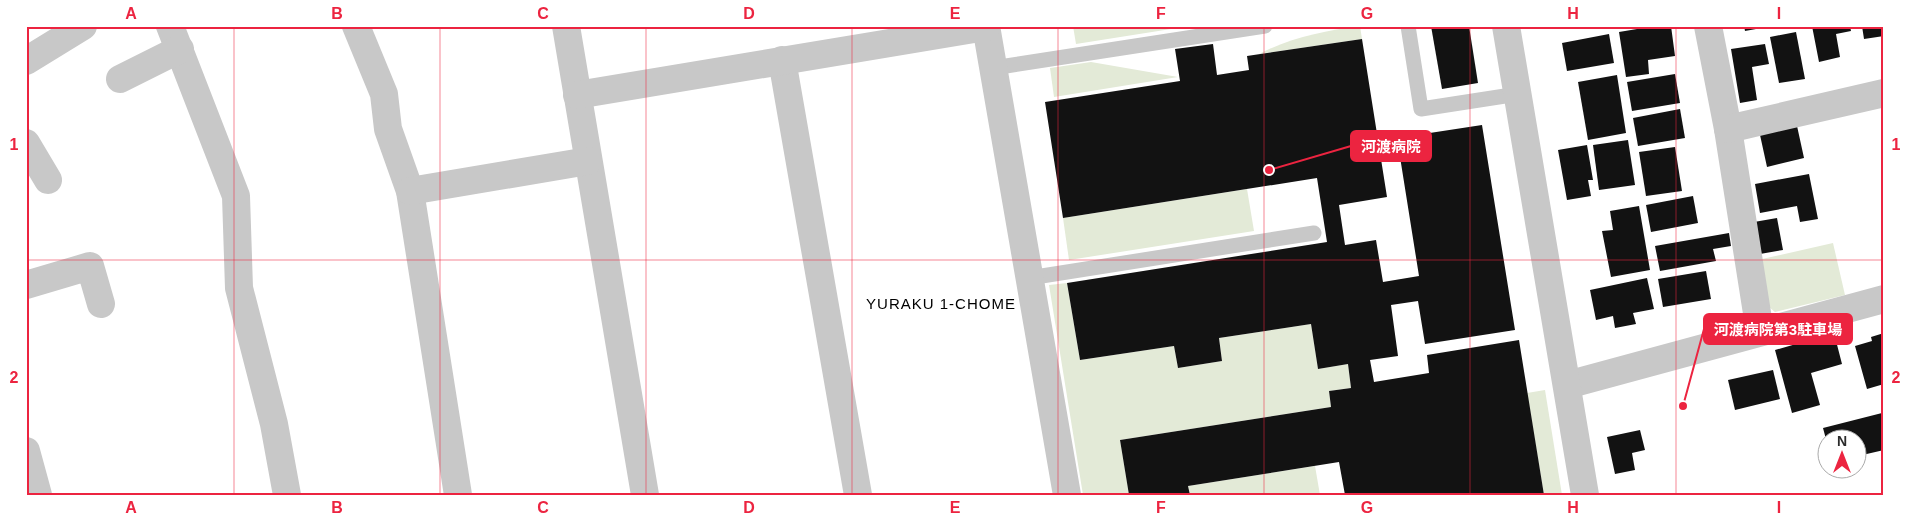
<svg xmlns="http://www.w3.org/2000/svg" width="1910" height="521" viewBox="0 0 1910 521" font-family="Arial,'Noto Sans JP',sans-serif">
<rect width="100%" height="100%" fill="#fff"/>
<g fill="#e3ead7">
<polygon points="1073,26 1190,26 1076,44"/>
<path d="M1360,26L1362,39L1259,54C1292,37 1324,31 1360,26Z"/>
<polygon points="1091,62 1178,77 1054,97 1050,68"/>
<polygon points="1247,189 1254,231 1069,260 1063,218"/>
<polygon points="1833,243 1845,295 1775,312 1769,307 1762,259"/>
<polygon points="1067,283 1080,360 1174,346 1178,368 1222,361 1219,338 1311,324 1318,369 1348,364 1351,388 1329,391 1331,407 1120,440 1129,495 1083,495 1049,285"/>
<polygon points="1545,390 1562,495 1544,495 1527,393"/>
<polygon points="1315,466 1320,495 1190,495 1188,486"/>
</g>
<g fill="#121212">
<polygon points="1431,26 1469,26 1478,83 1442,89"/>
<polygon points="1655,26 1671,26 1675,56 1648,60 1649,74 1626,77 1619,32"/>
<polygon points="1744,26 1767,26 1767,27 1745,31"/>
<polygon points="1812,26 1850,26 1851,31 1836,34 1840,57 1819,62"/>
<polygon points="1862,26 1884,26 1884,36 1864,39"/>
<polygon points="1796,32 1805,79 1779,83 1770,37"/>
<polygon points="1609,34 1614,63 1567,71 1562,43"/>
<polygon points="1362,39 1387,197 1339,205 1345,245 1376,240 1383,282 1419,276 1397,138 1482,125 1515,330 1425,344 1418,301 1391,305 1398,356 1370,360 1374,382 1429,373 1427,355 1519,340 1544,495 1345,495 1339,462 1188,486 1190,495 1129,495 1120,440 1331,407 1329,391 1351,388 1348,364 1318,369 1311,324 1219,338 1222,361 1178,368 1174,346 1080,360 1067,283 1327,242 1317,178 1063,218 1045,102 1180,81 1175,49 1213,44 1217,75 1249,70 1247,56"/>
<polygon points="1765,44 1769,64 1752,67 1757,100 1740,103 1731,49"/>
<polygon points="1675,74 1680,103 1632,111 1627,82"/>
<polygon points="1617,75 1626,133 1588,140 1578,82"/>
<polygon points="1680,109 1685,138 1638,146 1633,118"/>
<polygon points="1797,126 1804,158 1767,167 1760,135"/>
<polygon points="1628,140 1635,185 1599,190 1593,145"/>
<polygon points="1587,145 1593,180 1588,180 1591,196 1567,200 1558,150"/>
<polygon points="1675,147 1682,191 1646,196 1639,152"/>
<polygon points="1809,174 1818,219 1800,222 1797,206 1760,213 1755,184"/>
<polygon points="1693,196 1698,223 1651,232 1646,205"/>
<polygon points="1639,206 1650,270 1611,277 1602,231 1613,230 1610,211"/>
<polygon points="1777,218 1783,250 1760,254 1754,222"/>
<polygon points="1729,233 1731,246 1713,249 1716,261 1660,271 1655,246"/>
<polygon points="1706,271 1711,299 1663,307 1658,279"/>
<polygon points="1647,278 1654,309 1633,313 1636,324 1615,328 1613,316 1596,320 1590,290"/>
<polygon points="1834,333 1842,364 1811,373 1820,405 1792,413 1775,350"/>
<polygon points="1884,333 1884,384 1867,389 1855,346 1872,341 1871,337"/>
<polygon points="1773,370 1780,399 1735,410 1728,380"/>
<polygon points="1882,413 1884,450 1858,456 1858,438 1828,438 1827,443 1823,428"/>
<polygon points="1640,430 1645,450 1632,453 1635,470 1615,474 1607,437"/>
</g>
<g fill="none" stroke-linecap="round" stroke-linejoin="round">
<g stroke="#c8c8c8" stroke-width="15">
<polyline points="1408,26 1421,109 1518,94"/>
<polyline points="993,68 1265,26"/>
<polyline points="1029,278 1314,233"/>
</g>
<g stroke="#c8c8c8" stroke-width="28">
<polyline points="170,26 236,196 239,288 274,424 287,495"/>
<polyline points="356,26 384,94 388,129 410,191 458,495"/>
<polyline points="566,26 645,495"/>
<polyline points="986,26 1067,495"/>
<polyline points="1708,26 1728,129 1760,332"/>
<polyline points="782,60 858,495"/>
<polyline points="26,61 83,26"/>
<polyline points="120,79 180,49"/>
<polyline points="577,95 986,27"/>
<polyline points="1728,129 1884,93"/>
<polyline points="26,143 48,180"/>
<polyline points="410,191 588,161"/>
<polyline points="26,285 90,266 101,304"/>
<polyline points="1567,385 1884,299"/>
<polyline points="26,451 38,495"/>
</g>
<polyline stroke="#c8c8c8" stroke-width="28" points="1506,26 1585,495"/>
</g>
<path fill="none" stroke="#ec2440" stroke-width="1" stroke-opacity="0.55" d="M234,26V495M440,26V495M646,26V495M852,26V495M1058,26V495M1264,26V495M1470,26V495M1676,26V495M26,260H1884"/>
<g text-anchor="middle" stroke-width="5" stroke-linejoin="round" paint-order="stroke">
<g font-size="15" letter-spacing="1" fill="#000" stroke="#fff">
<text x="941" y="309">YURAKU 1-CHOME</text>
</g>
</g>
<path fill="none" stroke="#ec2440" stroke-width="2" d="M1269 170L1351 146M1683 406L1704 329"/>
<g fill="#ec2440" stroke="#fff" stroke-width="2">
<circle cx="1269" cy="170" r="5"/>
<circle cx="1683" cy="406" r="5"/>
</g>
<g fill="#ec2440" stroke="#ec2440" stroke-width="2">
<rect x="1351" y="131" width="80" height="30" rx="5"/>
<rect x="1704" y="314" width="148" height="30" rx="5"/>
</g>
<g font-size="15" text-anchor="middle" font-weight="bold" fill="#fff">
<text x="1391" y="152">河渡病院</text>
<text x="1778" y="335">河渡病院第3駐車場</text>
</g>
<rect width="1910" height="521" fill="none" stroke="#ffffff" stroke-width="55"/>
<g transform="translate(1842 454)"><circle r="24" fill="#ffffff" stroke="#aaaaaa"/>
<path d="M0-4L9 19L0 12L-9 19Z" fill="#ec2440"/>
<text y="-8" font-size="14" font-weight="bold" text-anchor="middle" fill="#2b2b2b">N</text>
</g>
<rect x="28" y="28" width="1854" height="466" fill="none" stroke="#ec2440" stroke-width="2"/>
<g font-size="16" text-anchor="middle" font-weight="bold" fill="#ec2440">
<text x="131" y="19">A</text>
<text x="337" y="19">B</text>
<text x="543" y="19">C</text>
<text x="749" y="19">D</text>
<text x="955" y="19">E</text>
<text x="1161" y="19">F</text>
<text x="1367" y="19">G</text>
<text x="1573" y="19">H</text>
<text x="1779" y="19">I</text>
<text x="14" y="150">1</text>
<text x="1896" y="150">1</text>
<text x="14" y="383">2</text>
<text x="1896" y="383">2</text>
<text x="131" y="513">A</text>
<text x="337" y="513">B</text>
<text x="543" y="513">C</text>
<text x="749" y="513">D</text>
<text x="955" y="513">E</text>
<text x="1161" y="513">F</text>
<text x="1367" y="513">G</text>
<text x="1573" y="513">H</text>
<text x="1779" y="513">I</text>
</g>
</svg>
